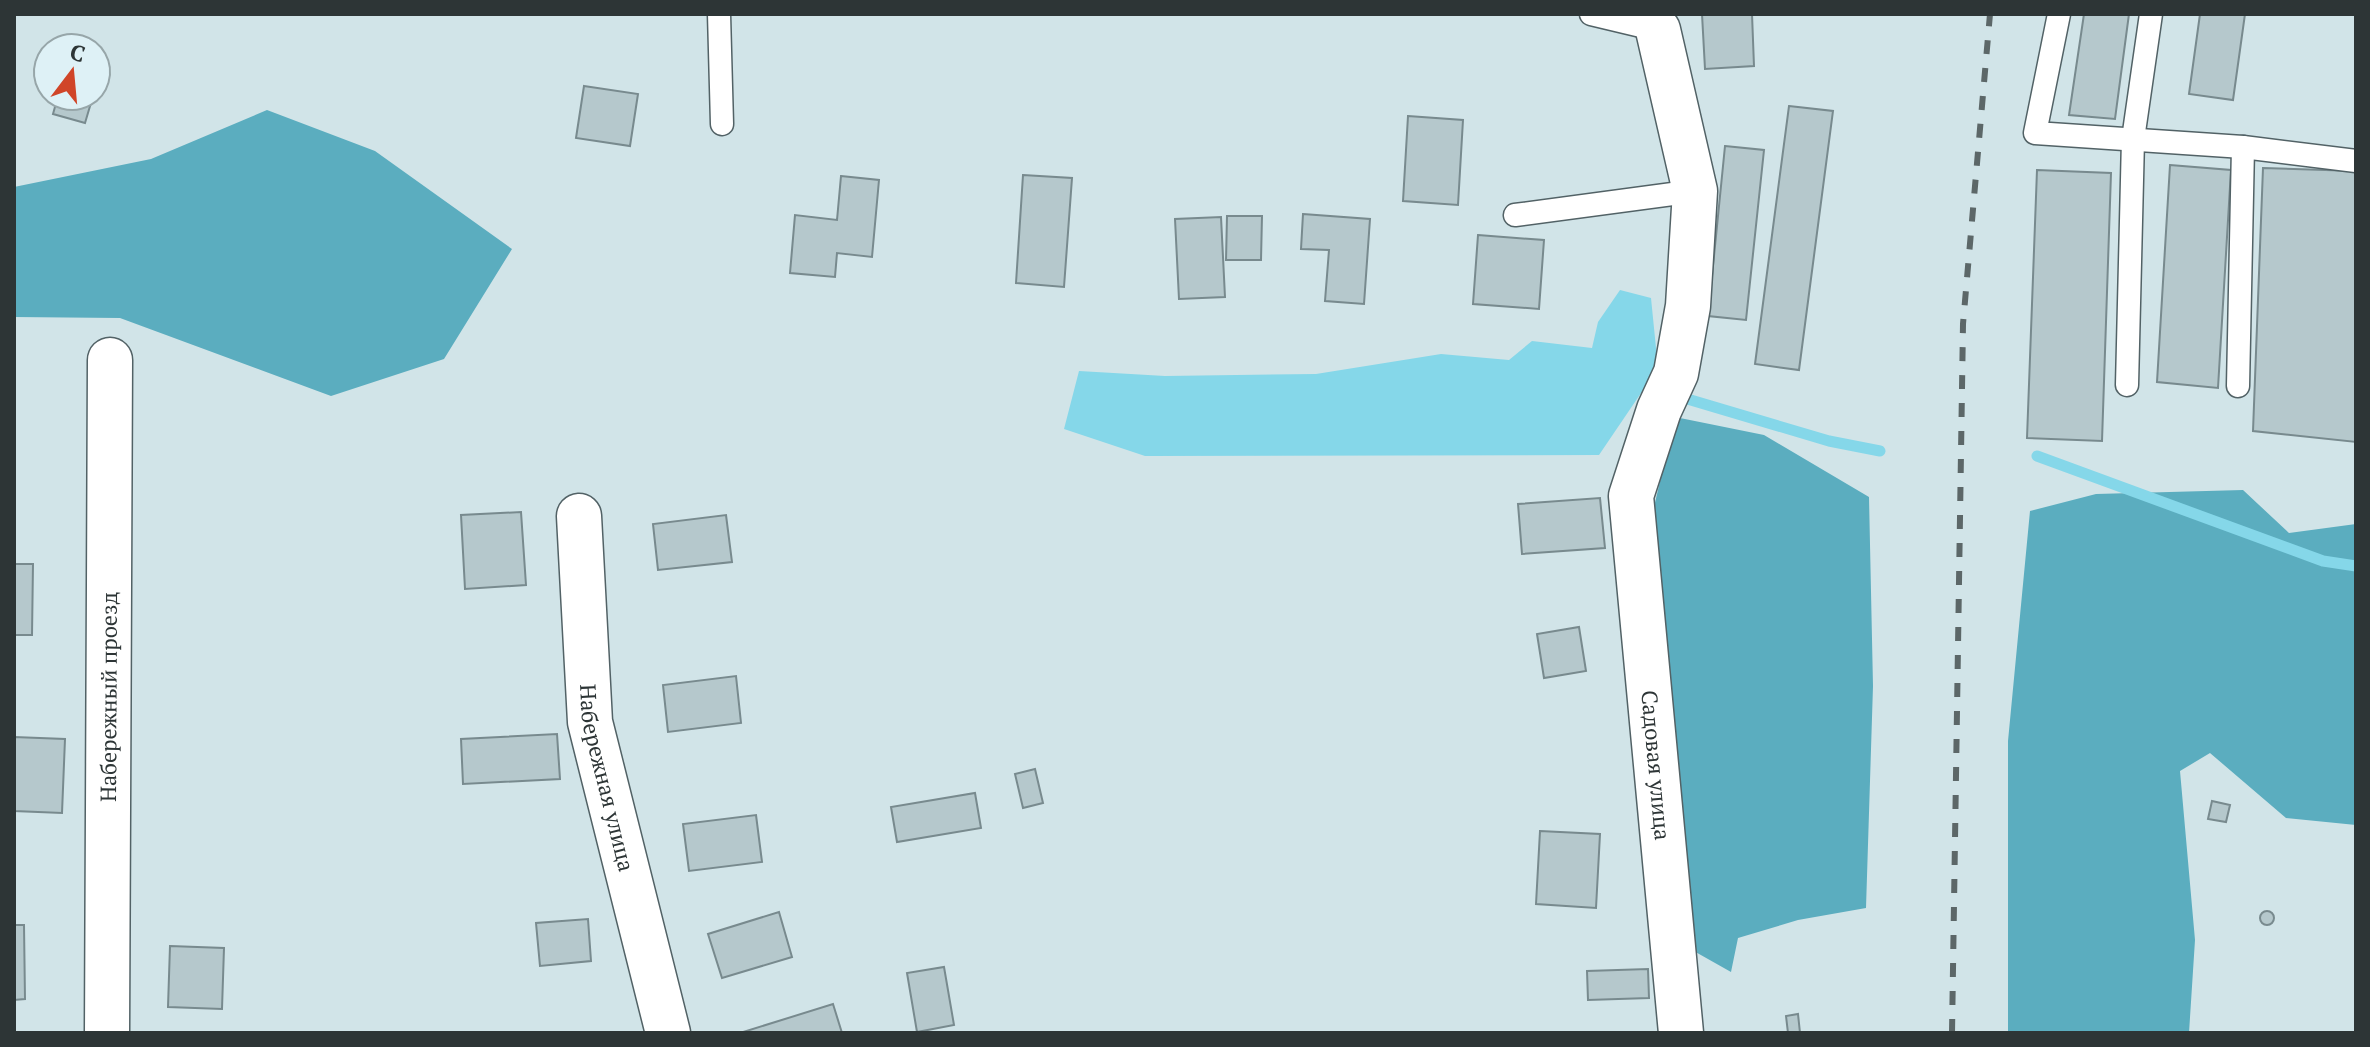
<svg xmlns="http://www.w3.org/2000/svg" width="2370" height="1047" viewBox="0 0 2370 1047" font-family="'PT Serif',serif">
<rect width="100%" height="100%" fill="#d1e4e8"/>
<g fill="#5badbf">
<polygon points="267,110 375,151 512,249 444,359 331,396 120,318 14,317 14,187 151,159"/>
<polygon points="1675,417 1764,435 1869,497 1873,686 1866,908 1798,920 1738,938 1731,972 1692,950 1654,507"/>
<polygon points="2243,490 2289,533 2356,524 2356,825 2286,818 2210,753 2180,771 2195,940 2189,1033 2008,1033 2008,741 2030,511 2096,494"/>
</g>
<polygon fill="#85d7e9" points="1620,290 1651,298 1658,368 1599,455 1145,456 1064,429 1079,371 1165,376 1316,374 1441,354 1509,360 1532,341 1592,348 1598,322"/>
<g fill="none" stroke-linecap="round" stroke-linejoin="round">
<g stroke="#85d7e9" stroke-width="11">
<polyline points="1684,398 1829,441 1880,451"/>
<polyline points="2037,456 2323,561 2356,566"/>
</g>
</g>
<g fill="#b5c8cc" stroke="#788a8e" stroke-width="2">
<polygon points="1702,14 1752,14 1754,66 1705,69"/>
<polygon points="2084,14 2129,14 2115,119 2069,115"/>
<polygon points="2200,14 2245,14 2233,100 2189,94"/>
<polygon points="584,86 638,94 630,146 576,138"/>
<polygon points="58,96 93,96 85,123 53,114"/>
<polygon points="1789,106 1833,111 1799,370 1755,364"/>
<polygon points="1408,116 1463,120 1458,205 1403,201"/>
<polygon points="1725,146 1764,150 1746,320 1708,316"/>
<polygon points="2170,165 2231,170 2218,388 2157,382"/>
<polygon points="2263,168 2356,171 2356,442 2253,431"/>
<polygon points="2037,170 2111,173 2102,441 2027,438"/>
<polygon points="1023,175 1072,178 1064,287 1016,283"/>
<polygon points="841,176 879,180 872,257 837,253 835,277 790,273 795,215 837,220"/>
<polygon points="1303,214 1370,219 1364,304 1325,301 1329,250 1301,249"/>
<polygon points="1227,216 1262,216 1261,260 1226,260"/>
<polygon points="1221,217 1225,297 1179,299 1175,219"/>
<polygon points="1478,235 1544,240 1539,309 1473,304"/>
<polygon points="1600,498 1605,548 1522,554 1518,504"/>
<polygon points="521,512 526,585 465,589 461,515"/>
<polygon points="726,515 732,562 658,570 653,524"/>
<polygon points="14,564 33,564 32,635 14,635"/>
<polygon points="1579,627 1586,671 1544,678 1537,634"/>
<polygon points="736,676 741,723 668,732 663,685"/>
<polygon points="557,734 560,779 463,784 461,739"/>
<polygon points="14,737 65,739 62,813 14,811"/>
<polygon points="1035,769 1043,803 1023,808 1015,774"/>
<polygon points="975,793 981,828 897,842 891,807"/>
<polygon points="2212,801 2230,805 2226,822 2208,819"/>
<polygon points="756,815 762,862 689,871 683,824"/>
<polygon points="1540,831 1600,834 1596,908 1536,904"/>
<circle cx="2267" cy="918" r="7"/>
<polygon points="779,912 792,957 722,978 708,934"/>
<polygon points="588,919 591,961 540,966 536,923"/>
<polygon points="14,925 24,925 25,999 14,1000"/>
<polygon points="170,946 224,948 222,1009 168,1007"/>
<polygon points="944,967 954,1025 917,1032 907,973"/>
<polygon points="1648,969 1649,998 1588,1000 1587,971"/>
<polygon points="833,1004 842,1033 740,1033"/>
<polygon points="1798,1014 1800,1033 1788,1033 1786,1016"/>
</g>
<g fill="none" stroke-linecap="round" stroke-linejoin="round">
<defs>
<g id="service">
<polyline points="719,14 722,124"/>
<polyline points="1591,14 1658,30"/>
<polyline points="2059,14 2035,133 2243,147 2356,161"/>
<polyline points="1515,215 1695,191"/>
<polyline points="2127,385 2133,139 2151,14"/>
<polyline points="2238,386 2243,147"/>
</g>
<g id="minor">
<path id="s1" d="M1658,30L1695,191L1688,306L1676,373L1659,410L1631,496L1681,1033"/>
<path id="s2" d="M579,516L590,722L668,1033"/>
<path id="s3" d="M107,1033L110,360"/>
</g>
</defs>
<use href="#service" stroke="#526266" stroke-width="25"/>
<use href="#minor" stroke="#526266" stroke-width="47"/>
<use href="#service" stroke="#fff" stroke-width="22"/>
<use href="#minor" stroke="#fff" stroke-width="44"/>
<polyline stroke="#5c6768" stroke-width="6" stroke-dasharray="14 14" stroke-linecap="butt" points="1952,1033 1963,324 1990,14"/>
</g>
<g text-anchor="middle" stroke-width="7" stroke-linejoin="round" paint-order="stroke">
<g font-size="22" fill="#2d3536" stroke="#def1f6">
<text dy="8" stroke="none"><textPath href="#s3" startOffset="336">Набережный проезд</textPath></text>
<text dy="8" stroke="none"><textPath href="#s1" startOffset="750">Садовая улица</textPath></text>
<text dy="8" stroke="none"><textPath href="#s2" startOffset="264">Набережная улица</textPath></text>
</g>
</g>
<rect width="2370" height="1047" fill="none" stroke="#2d3536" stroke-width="32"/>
<g transform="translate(72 72) rotate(16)"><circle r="38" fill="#def1f6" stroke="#97a6a9" stroke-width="2"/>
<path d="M0-6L14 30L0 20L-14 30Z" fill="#d04528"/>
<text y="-12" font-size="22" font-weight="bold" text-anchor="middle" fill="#2d3536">С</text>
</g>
</svg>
